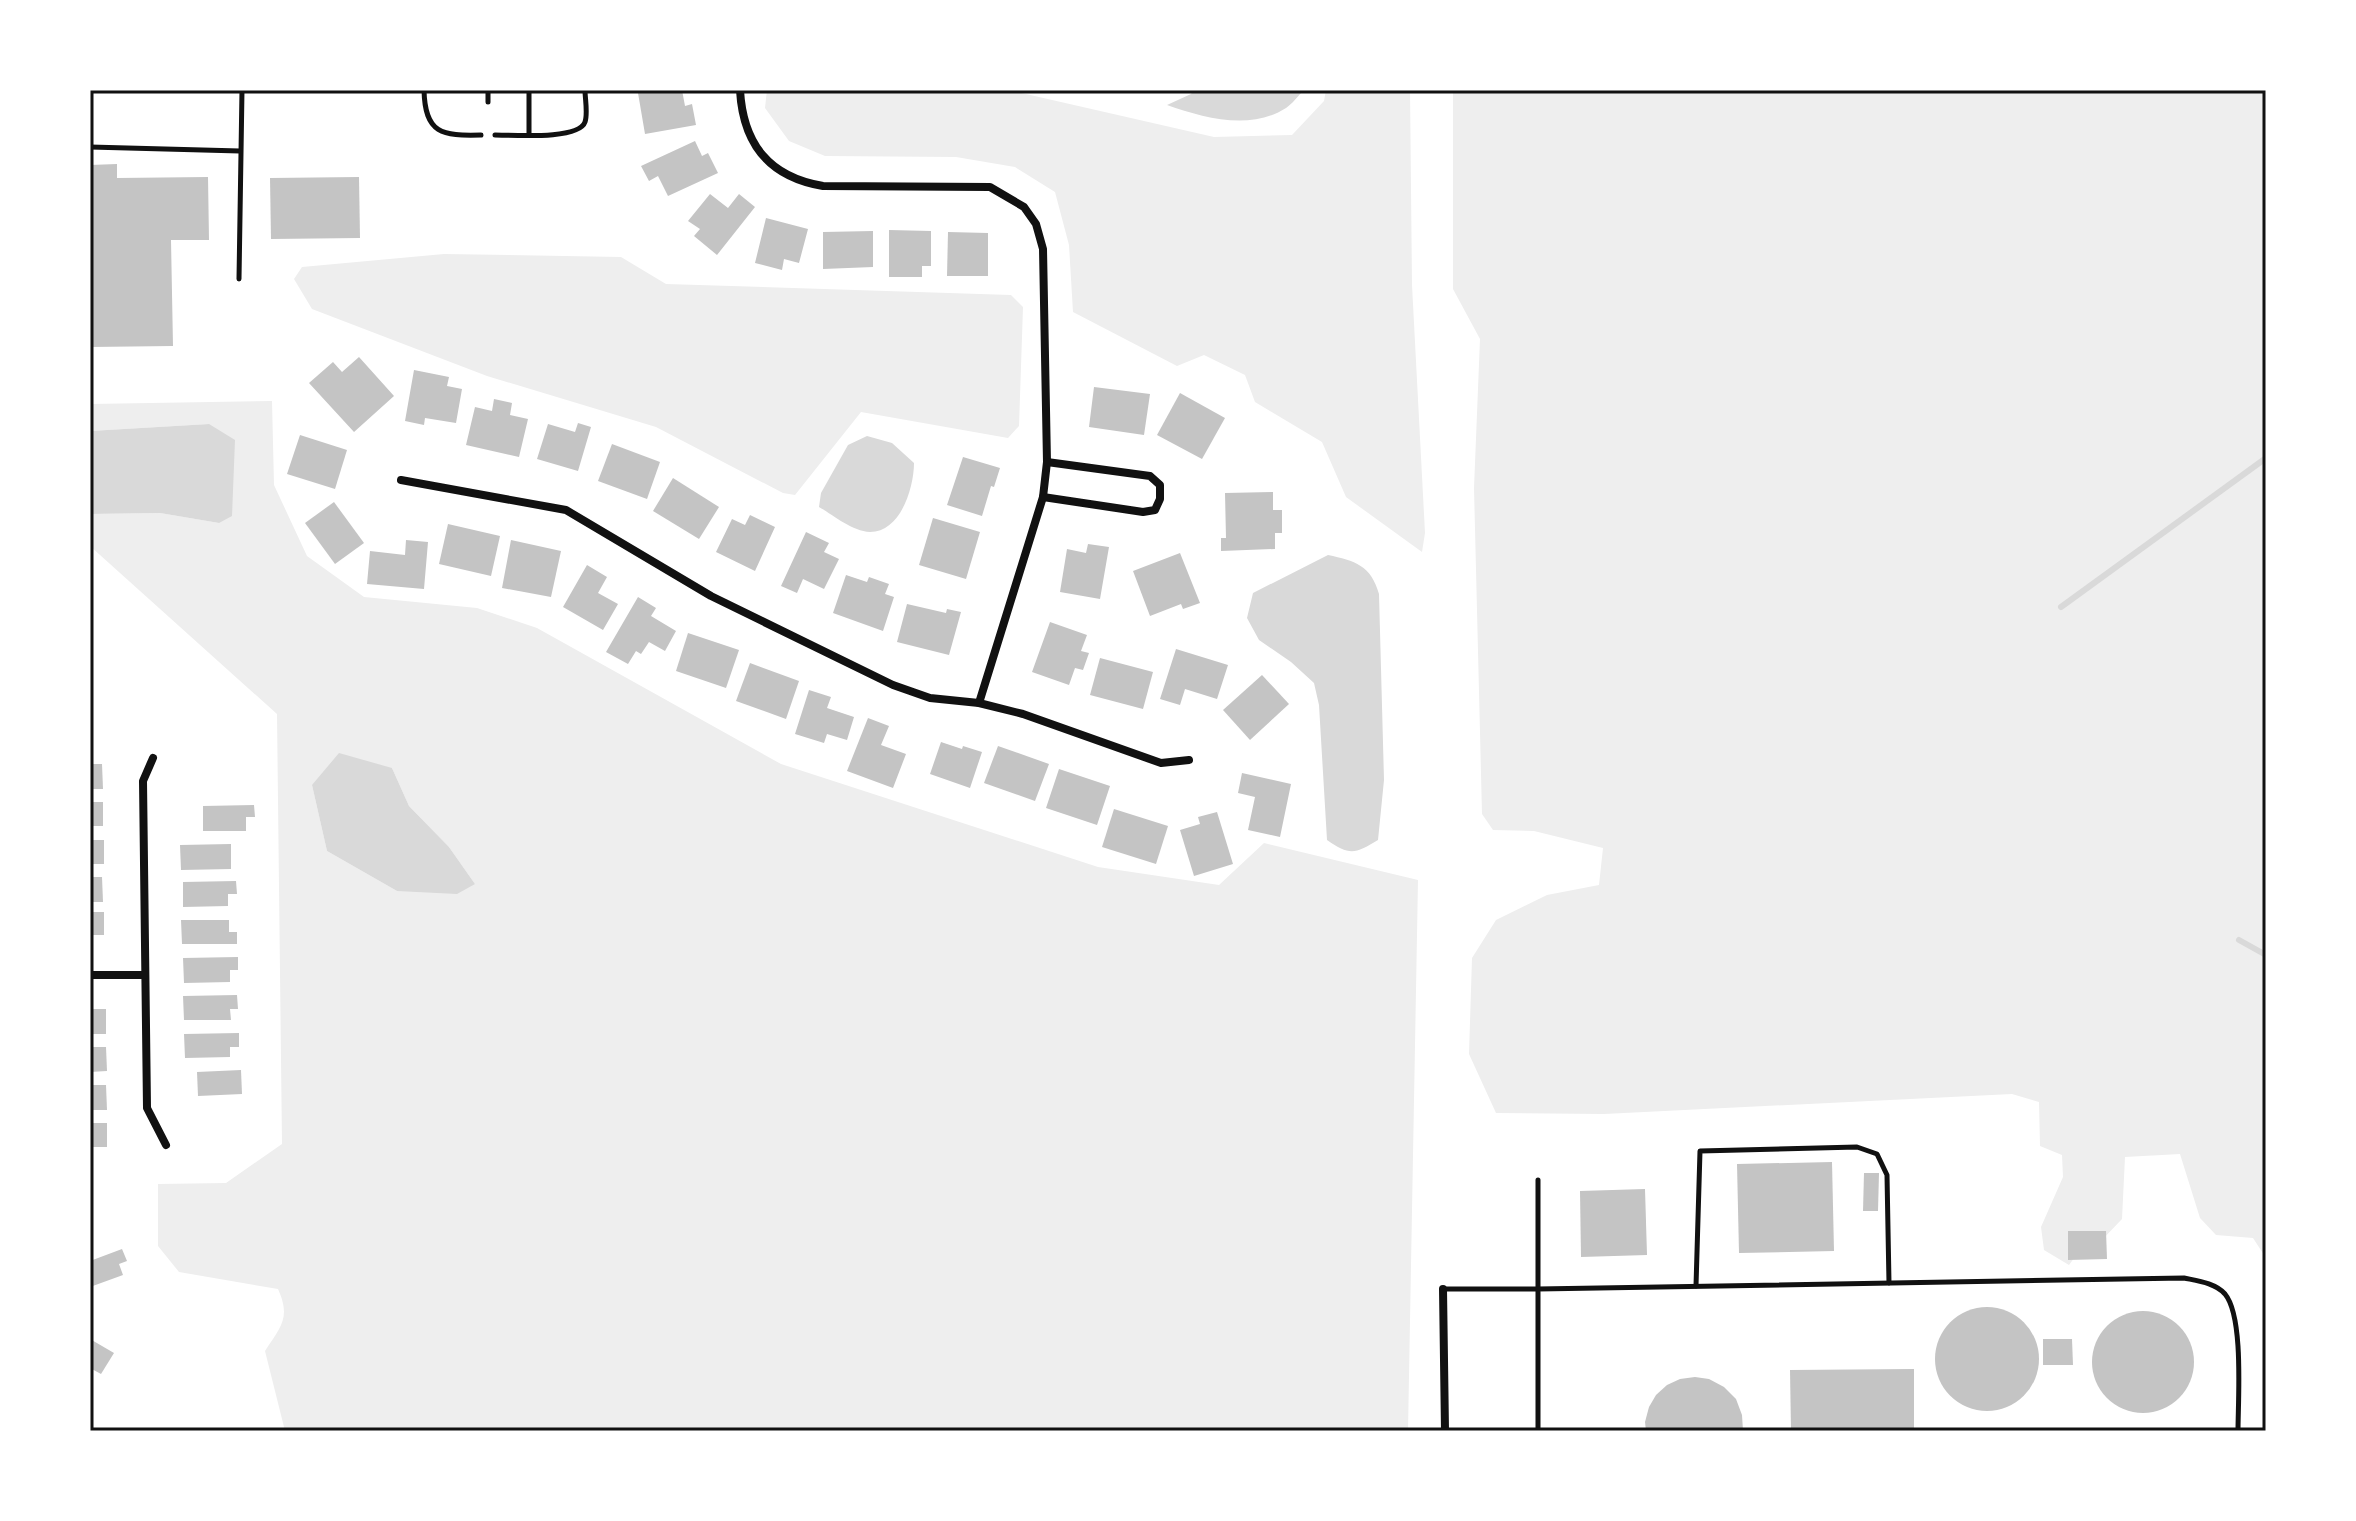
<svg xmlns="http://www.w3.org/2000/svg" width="2356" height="1521" viewBox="0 0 2356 1521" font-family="Roboto,sans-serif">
<rect width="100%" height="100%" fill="#fff"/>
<g fill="#eee" fill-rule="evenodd">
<polygon points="767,90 1008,90 1214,137 1292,135 1324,101 1326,90 1410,90 1412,285 1425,533 1422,552 1346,497 1322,442 1255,402 1245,375 1204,355 1177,366 1073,312 1069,245 1055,192 1015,167 956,157 825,156 789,141 765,108"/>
<polygon points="1453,90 2266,90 2266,1258 2253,1238 2216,1235 2200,1218 2180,1154 2125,1157 2122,1219 2101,1241 2083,1246 2069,1265 2044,1250 2041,1227 2063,1177 2062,1155 2040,1146 2039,1102 2012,1094 1604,1114 1496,1113 1469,1054 1472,958 1496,920 1547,895 1599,885 1603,848 1534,831 1493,830 1482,814 1474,488 1480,339 1453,289"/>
<polygon points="444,254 621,257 666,284 1011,295 1023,307 1019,426 1008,438 861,412 795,495 783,493 656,427 487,376 312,309 294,279 302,267"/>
<path d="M272,401L274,485L307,556L364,597L477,608L537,628L781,764L1098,867L1219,885L1264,843L1418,880L1408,1431H285L265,1351C281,1326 291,1318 278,1289L179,1272L158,1246V1184L226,1183L282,1144L277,714L90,546V514L160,513L219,523L209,424L90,431V404ZM392,768L409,806L449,847L475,884L397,891L327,851L312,785Z"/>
</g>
<g fill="#d9d9d9">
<path d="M1194,90H1304C1298,96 1292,104 1286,108C1250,131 1204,118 1167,105L1191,94Z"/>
<polygon points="209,424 235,440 232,516 219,523 160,513 90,514 90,431"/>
<path d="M867,436L892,443L914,463C914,487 901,532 870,532C852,531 833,515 819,507L821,493L848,445Z"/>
<path d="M1328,555C1355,561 1371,565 1379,594L1384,780L1378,840C1355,854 1350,856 1327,840L1319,705L1314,683L1291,662L1259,640L1247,618L1253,593Z"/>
<polygon points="339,753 392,768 409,806 449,847 475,884 457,894 397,891 327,851 312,785"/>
</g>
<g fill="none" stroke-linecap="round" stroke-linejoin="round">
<g stroke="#d9d9d9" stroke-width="6">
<polyline points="2061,607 2266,458"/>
<polyline points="2239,940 2266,955"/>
</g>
</g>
<g fill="#c4c4c4">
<polygon points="656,90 682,90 685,106 692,104 696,125 645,134 638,93"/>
<polygon points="695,141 702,156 708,153 718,173 668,196 658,176 649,181 641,166"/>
<polygon points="117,164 117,178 208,177 209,240 171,240 173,346 90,347 90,165"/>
<polygon points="359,177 360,238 271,239 270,178"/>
<polygon points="710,194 728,208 739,194 755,207 717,255 694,236 700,229 688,221"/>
<polygon points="766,218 808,229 799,263 784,259 782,270 755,263"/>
<polygon points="889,230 931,231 931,266 922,266 922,277 889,277"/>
<polygon points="873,231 873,267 823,269 823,232"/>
<polygon points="948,232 988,233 988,276 947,276"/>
<polygon points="359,357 394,396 354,432 309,383 333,362 342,372"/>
<polygon points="414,370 449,377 447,386 462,389 456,423 425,418 424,425 405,421"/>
<polygon points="1094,387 1150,394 1144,435 1089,427"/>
<polygon points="1180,393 1225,418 1202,459 1157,435"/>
<polygon points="494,399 512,403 510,415 528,419 519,457 466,445 475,407 492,411"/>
<polygon points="578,423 591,427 578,471 537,459 548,424 575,432"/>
<polygon points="300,435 347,450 335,489 287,474"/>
<polygon points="612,444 660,462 647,499 598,481"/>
<polygon points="963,457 1000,468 994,487 991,486 982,516 947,505"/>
<polygon points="673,478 719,507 699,539 653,511"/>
<polygon points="1273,492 1273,510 1282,510 1282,533 1275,533 1275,549 1221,551 1221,538 1226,538 1225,493"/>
<polygon points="334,502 364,543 335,564 305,523"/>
<polygon points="750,515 775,527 755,571 716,552 732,519 745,525"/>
<polygon points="933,518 980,532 966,579 919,565"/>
<polygon points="448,524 500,536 491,576 439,564"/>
<polygon points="806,532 829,543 824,552 839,559 824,589 803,579 797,593 781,586"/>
<polygon points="406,540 428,542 424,589 367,584 370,551 405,555"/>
<polygon points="511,540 561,551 551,597 502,588"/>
<polygon points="1088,544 1109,547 1100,599 1060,592 1067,549 1086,553"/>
<polygon points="1180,553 1200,603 1183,609 1181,604 1150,616 1133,571"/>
<polygon points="587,565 607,577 598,593 618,604 603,630 563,607"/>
<polygon points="846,575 867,582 869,577 889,584 885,594 894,597 883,631 833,613"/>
<polygon points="638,597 656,608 651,616 676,631 665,651 649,642 641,654 636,651 628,664 606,652"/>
<polygon points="907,604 946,613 947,609 961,612 949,655 897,642"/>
<polygon points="1050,622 1087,635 1081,651 1089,653 1083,670 1075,668 1069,685 1032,672"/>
<polygon points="688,633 739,650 726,688 676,671"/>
<polygon points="1176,649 1228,665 1217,699 1185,689 1180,705 1160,699"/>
<polygon points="1100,658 1153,672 1143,709 1090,695"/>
<polygon points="750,663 799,681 786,719 736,701"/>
<polygon points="1262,675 1289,704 1250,740 1223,710"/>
<polygon points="809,690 831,697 827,708 854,717 847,740 827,734 824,743 795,734"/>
<polygon points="868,718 889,726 881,745 906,754 893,788 847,771"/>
<polygon points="941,742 962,749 963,746 982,752 970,788 930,774"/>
<polygon points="998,746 1049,764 1035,801 984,783"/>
<polygon points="90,764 102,764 103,789 90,789"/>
<polygon points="1059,769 1110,786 1097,825 1046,808"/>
<polygon points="1242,773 1291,784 1280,837 1248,830 1255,797 1238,793"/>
<rect x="90" y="802" width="13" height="24"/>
<polygon points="254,805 255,817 246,817 246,831 203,831 203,806"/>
<polygon points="1114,809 1168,826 1156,864 1102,847"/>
<polygon points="1217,812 1233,864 1194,876 1180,830 1200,824 1198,817"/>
<rect x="90" y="840" width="14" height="24"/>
<polygon points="231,844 231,869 181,870 180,845"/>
<polygon points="90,877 102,877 103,902 90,902"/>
<polygon points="236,881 237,894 228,894 228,906 183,907 183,882"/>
<rect x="90" y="912" width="14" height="23"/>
<polygon points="181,920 229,920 229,932 237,932 237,944 182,944"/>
<polygon points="238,957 238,970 230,970 230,982 184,983 183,958"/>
<polygon points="237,995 238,1009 230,1009 231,1020 184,1020 183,996"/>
<rect x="90" y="1009" width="16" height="25"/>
<polygon points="239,1033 239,1047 230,1047 230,1057 185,1058 184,1034"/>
<polygon points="90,1047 106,1047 107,1071 90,1072"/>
<polygon points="241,1070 242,1094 198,1096 197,1072"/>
<polygon points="90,1085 106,1085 107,1110 90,1110"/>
<rect x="90" y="1123" width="17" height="24"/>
<polygon points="1832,1162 1834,1251 1739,1253 1737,1164"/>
<polygon points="1864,1173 1879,1173 1878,1211 1863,1211"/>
<polygon points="1645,1189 1647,1255 1581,1257 1580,1191"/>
<polygon points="2068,1231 2106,1231 2107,1259 2068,1260"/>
<polygon points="122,1249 127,1261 119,1264 123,1275 90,1287 90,1261"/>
<circle cx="1987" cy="1359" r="52"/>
<circle cx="2143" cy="1362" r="51"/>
<polygon points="90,1339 114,1353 101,1374 90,1368"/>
<polygon points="2043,1339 2072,1339 2073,1365 2043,1365"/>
<polygon points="1914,1369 1914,1431 1791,1431 1790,1370"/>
<polygon points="1695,1377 1709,1379 1724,1387 1736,1399 1742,1415 1743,1431 1646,1431 1645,1422 1649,1407 1656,1395 1667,1385 1680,1379"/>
</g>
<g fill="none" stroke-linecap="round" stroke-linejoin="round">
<g stroke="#111" stroke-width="5">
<path d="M424,90C425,134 442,136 481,135"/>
<polyline points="488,90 488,102"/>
<polyline points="529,90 529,134"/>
<path d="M495,135C513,135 579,140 585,122C588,113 585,99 585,90"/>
<polyline points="90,147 240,151"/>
<polyline points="239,279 242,90"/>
<polyline points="1696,1286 1700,1151 1857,1147 1877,1154 1887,1175 1889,1283"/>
<polyline points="1444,1289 1538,1289 1538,1180"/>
<path d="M1538,1431V1289L2184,1278C2198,1281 2215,1283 2225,1294C2244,1317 2238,1400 2238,1431"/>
</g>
<g stroke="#111" stroke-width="8">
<path d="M740,90C743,144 769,177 823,186L990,187L1024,207L1036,224L1043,249L1047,462L1043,497L979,703"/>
<polyline points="401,480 566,510 711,596 893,685 930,698 979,703 1023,714 1161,763 1189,760"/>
<polyline points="1043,497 1143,512 1155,510 1160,499 1160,485 1150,476 1047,462"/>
<polyline points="153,758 143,781 147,1108 166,1145"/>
<polyline points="90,975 144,975"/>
<polyline points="1443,1289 1445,1431"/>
</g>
</g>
<rect width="2356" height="1521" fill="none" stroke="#ffffff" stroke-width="184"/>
<rect x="92" y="92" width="2172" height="1337" fill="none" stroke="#111" stroke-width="3"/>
</svg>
